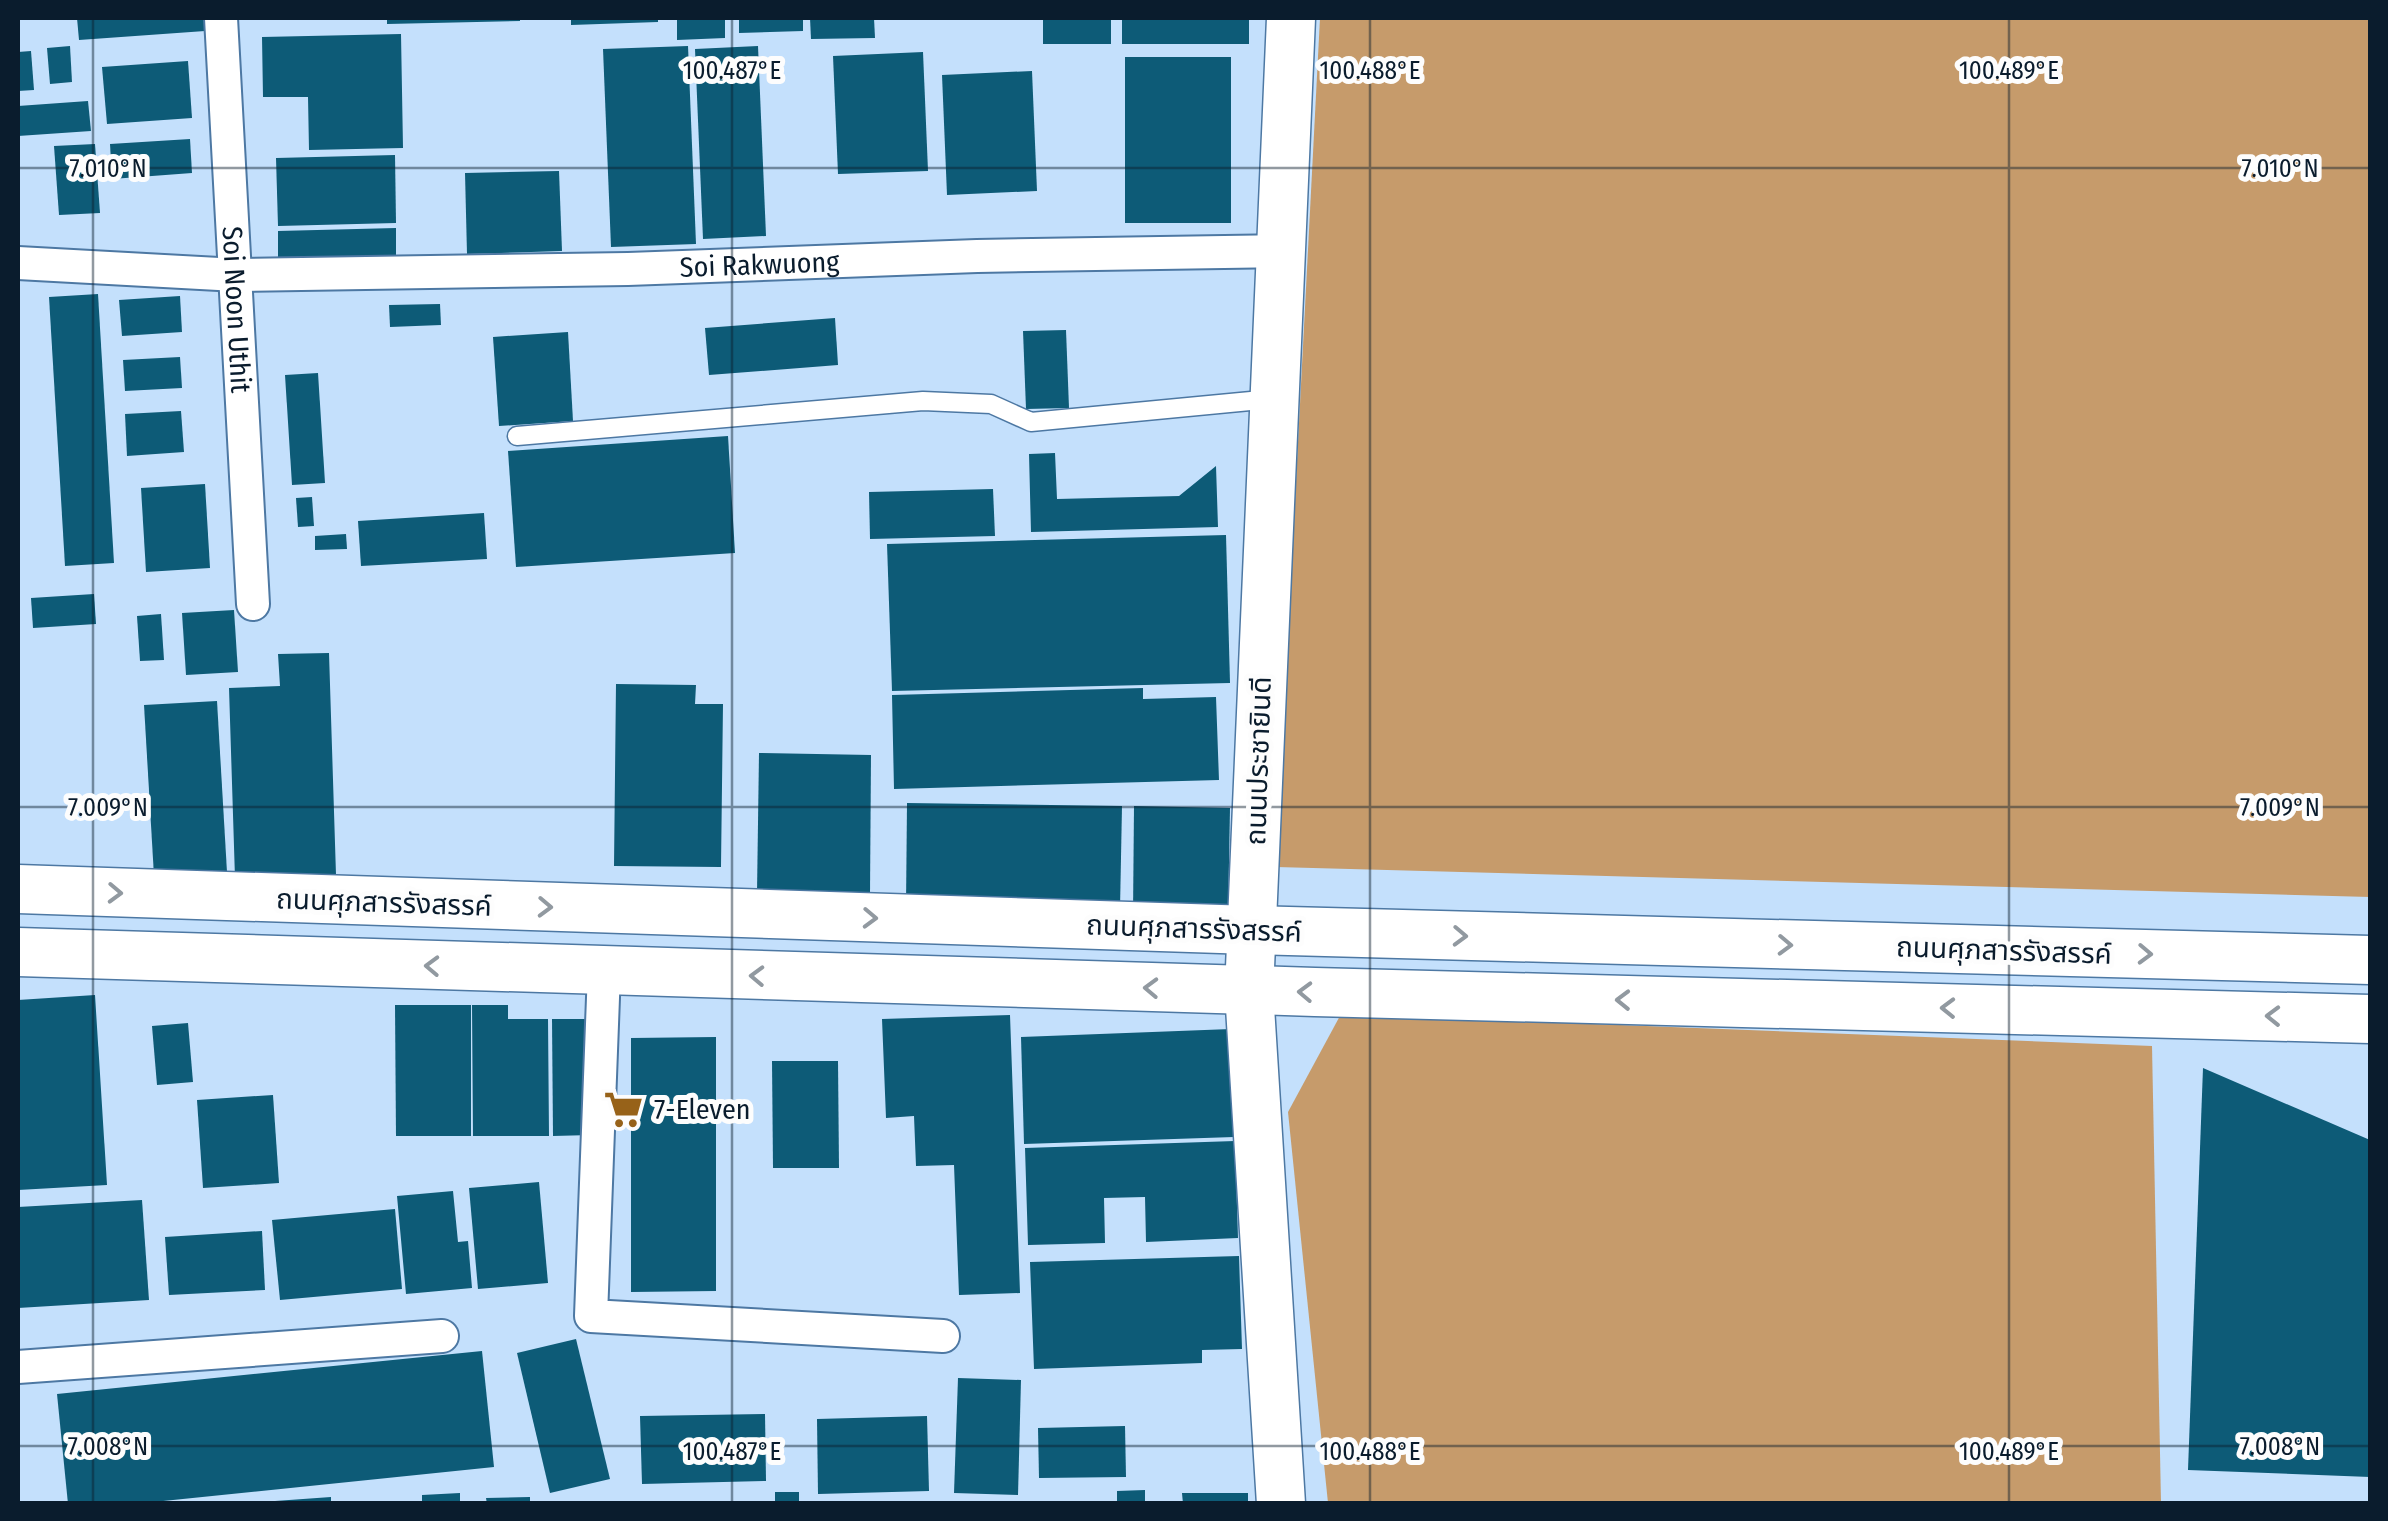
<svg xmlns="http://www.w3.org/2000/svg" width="2388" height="1521" viewBox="0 0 2388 1521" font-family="'Fira Sans Condensed','Noto Sans Thai',sans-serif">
<rect width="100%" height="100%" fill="#c4e0fc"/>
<g fill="#c69b6b">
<polygon points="1320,18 2370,18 2370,897 1276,867"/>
<polygon points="1341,1014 2152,1046 2161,1503 1328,1503 1288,1112"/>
</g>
<g fill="#0d5b77">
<polygon points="77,18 204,18 205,31 79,40"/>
<polygon points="387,18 520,18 520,21 387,24"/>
<polygon points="571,18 658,18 658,22 571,25"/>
<polygon points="677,18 725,18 725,38 677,40"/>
<polygon points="739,18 803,18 803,31 739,33"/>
<polygon points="810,18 874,18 875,38 811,39"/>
<rect x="1043" y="18" width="68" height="26"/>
<rect x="1122" y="18" width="127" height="26"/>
<polygon points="401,34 403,148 309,150 308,97 263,97 262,37"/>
<polygon points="70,46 72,82 50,84 47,48"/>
<polygon points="688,46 696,244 611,247 603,49"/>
<polygon points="758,46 766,236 703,239 695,49"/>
<polygon points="31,51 34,90 18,91 18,52"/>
<polygon points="923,52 928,171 838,174 833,56"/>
<rect x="1125" y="57" width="106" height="166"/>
<polygon points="188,61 192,118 107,124 102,67"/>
<polygon points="1032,71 1037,191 947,195 942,75"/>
<polygon points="88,101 91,131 18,136 18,106"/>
<polygon points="190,139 192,173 112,179 110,144"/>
<polygon points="95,144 100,213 59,215 54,146"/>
<polygon points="395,155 396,223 278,226 276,158"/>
<polygon points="559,171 562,251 467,254 465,173"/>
<polygon points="396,228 396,262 278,265 278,231"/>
<polygon points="98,294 114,563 65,566 49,297"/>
<polygon points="180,296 182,332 122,336 119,300"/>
<polygon points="440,304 441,325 390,327 389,305"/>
<polygon points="835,318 838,365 709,375 705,328"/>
<polygon points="1066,330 1069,408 1026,409 1023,331"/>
<polygon points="568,332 573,421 499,426 493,337"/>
<polygon points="180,357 182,388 125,391 123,360"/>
<polygon points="318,373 325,483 292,485 285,375"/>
<polygon points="181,411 184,452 127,456 125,414"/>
<polygon points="728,436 735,553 516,567 508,451"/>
<polygon points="1055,453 1057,499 1179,496 1216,466 1218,527 1031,532 1029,454"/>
<polygon points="205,484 210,568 146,572 141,488"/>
<polygon points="993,489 995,536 870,539 869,492"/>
<polygon points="312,497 314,526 298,527 296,498"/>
<polygon points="484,513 487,559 361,566 358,521"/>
<polygon points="346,534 347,549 315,550 315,536"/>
<polygon points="1226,535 1230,683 892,691 887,544"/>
<polygon points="94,594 96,624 33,628 31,598"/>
<polygon points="234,610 238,672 186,675 182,613"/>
<polygon points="161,614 164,660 140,661 137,616"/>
<polygon points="329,653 336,875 235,878 229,688 280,686 278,654"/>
<polygon points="616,684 696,685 695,704 723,704 721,867 614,866"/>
<polygon points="1143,688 1143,699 1216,697 1219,780 894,789 892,695"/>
<polygon points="217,701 227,872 154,876 144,705"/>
<polygon points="759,753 871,755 870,894 757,893"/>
<polygon points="907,803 1122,806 1120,909 906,906"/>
<polygon points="1134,806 1230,808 1228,916 1133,914"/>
<polygon points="95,995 107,1185 18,1190 18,1000"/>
<polygon points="395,1005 471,1005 471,1136 396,1136"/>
<polygon points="472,1005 508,1005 508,1019 548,1019 549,1136 473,1136"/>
<polygon points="1010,1015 1020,1293 959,1295 954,1165 916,1166 914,1116 886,1118 882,1019"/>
<polygon points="552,1019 591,1019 591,1135 553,1136"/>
<polygon points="188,1023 193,1082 157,1085 152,1026"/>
<polygon points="1231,1029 1234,1137 1024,1144 1021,1037"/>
<polygon points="716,1037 716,1291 631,1292 631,1038"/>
<polygon points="772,1061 838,1061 839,1168 773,1168"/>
<polygon points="2203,1068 2370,1140 2370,1477 2188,1470"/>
<polygon points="273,1095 279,1183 203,1188 197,1100"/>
<polygon points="1235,1141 1238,1238 1146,1242 1145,1197 1104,1198 1105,1243 1028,1245 1025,1148"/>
<polygon points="539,1182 548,1283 478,1289 469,1188"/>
<polygon points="453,1191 458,1242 468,1241 472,1288 406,1294 397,1196"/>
<polygon points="142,1200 149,1300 18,1308 18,1207"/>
<polygon points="395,1209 402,1289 280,1300 272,1220"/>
<polygon points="262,1231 265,1290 169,1295 165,1237"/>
<polygon points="1239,1256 1242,1349 1202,1350 1202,1363 1034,1369 1030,1262"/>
<polygon points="576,1339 610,1479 550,1493 517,1353"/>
<polygon points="482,1351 494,1467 134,1504 68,1504 57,1394"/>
<polygon points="958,1378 1021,1380 1018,1495 954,1493"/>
<polygon points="765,1414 766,1481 642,1484 640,1416"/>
<polygon points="927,1416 929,1491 818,1494 817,1419"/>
<polygon points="1125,1426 1126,1477 1039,1478 1038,1428"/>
<polygon points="1145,1490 1145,1504 1117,1504 1117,1491"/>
<rect x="775" y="1492" width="24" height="12"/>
<polygon points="460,1493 460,1504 422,1504 422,1495"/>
<polygon points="1182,1493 1248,1493 1248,1504 1183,1504"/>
<polygon points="331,1497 331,1504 276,1504 275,1501"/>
<polygon points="530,1497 530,1504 487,1504 486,1498"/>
</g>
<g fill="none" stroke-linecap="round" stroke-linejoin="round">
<defs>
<polyline id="lane" points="517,436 923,401 991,404 1031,422 1272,399"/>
<g id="street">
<path id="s1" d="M221,18L253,604"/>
<path id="s2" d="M18,263L237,275L628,269L977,256L1281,251"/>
<polyline points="604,971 591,1316 943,1336"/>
<polyline points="18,1367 442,1336"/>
</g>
<g id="secondary">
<polyline points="18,889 1251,930 2370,960"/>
<polyline points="18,952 1315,992 2370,1019"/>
<polyline points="1281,1504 1249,991 1291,18"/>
</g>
</defs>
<use href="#lane" stroke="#4d78a3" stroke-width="21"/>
<use href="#street" stroke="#4d78a3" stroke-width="36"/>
<use href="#secondary" stroke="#4d78a3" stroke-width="51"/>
<use href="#lane" stroke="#fff" stroke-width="18"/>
<use href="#street" stroke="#fff" stroke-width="32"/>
<use href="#secondary" stroke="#fff" stroke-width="48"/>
</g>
<defs><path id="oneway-chevron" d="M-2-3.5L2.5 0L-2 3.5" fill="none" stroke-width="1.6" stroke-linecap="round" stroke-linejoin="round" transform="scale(2.5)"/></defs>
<g stroke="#9199a0">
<use href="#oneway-chevron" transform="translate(115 893) rotate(2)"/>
<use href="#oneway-chevron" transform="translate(545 907) rotate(2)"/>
<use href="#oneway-chevron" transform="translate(870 918) rotate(2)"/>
<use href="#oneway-chevron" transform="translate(1460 936) rotate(2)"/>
<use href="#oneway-chevron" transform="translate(1785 945) rotate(2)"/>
<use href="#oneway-chevron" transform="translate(2145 954) rotate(2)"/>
<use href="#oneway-chevron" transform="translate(432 966) rotate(-178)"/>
<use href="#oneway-chevron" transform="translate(757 976) rotate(-178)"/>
<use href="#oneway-chevron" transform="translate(1151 988) rotate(-178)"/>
<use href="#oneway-chevron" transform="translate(1305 992) rotate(-178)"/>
<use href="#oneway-chevron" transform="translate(1623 1000) rotate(-179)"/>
<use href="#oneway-chevron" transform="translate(1948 1008) rotate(-179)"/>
<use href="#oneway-chevron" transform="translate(2273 1016) rotate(-179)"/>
</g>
<path fill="none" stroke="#0a1c2d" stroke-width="2.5" stroke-opacity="0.45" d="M93,18V1504M732,18V1504M1370,18V1504M2009,18V1504M18,168H2370M18,807H2370M18,1446H2370"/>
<defs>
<symbol id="supermarket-bare" viewBox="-9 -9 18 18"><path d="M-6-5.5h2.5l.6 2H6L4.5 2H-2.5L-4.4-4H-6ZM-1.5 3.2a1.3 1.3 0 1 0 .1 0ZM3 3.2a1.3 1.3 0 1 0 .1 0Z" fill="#976219" stroke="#fdfdfd" stroke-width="2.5" paint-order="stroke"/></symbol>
</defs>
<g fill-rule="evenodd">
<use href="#supermarket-bare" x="596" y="1082" width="55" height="55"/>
</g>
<g text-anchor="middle" stroke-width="10" stroke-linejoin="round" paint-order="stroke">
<g font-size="28" fill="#0a1c2d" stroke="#fdfdfd">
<text dy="10" stroke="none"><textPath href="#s2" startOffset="742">Soi Rakwuong</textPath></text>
<text dy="10" stroke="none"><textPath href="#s1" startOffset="292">Soi Noon Uthit</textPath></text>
<text transform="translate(1258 761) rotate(-88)" y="10">ถนนประชายินดี</text>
<text transform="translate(384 902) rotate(2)" y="10">ถนนศุภสารรังสรรค์</text>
<text transform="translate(1194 928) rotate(2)" y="10">ถนนศุภสารรังสรรค์</text>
<text transform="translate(2004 950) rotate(2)" y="10">ถนนศุภสารรังสรรค์</text>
</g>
<g font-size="28" fill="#0a1c2d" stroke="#fdfdfd" text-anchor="start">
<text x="654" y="1119">7-Eleven</text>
</g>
</g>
<g font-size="25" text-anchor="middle" fill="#0a1c2d" stroke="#fdfdfd" stroke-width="10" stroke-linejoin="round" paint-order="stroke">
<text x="732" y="79">100.487°E</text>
<text x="1370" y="79">100.488°E</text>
<text x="2009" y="79">100.489°E</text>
<text x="108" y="177">7.010°N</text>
<text x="2280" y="177">7.010°N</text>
<text x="108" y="816">7.009°N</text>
<text x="2280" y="816">7.009°N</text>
<text x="108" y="1455">7.008°N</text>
<text x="2280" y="1455">7.008°N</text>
<text x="732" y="1460">100.487°E</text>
<text x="1370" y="1460">100.488°E</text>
<text x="2009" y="1460">100.489°E</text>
</g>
<rect width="2388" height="1521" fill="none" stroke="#0a1c2d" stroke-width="40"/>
</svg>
